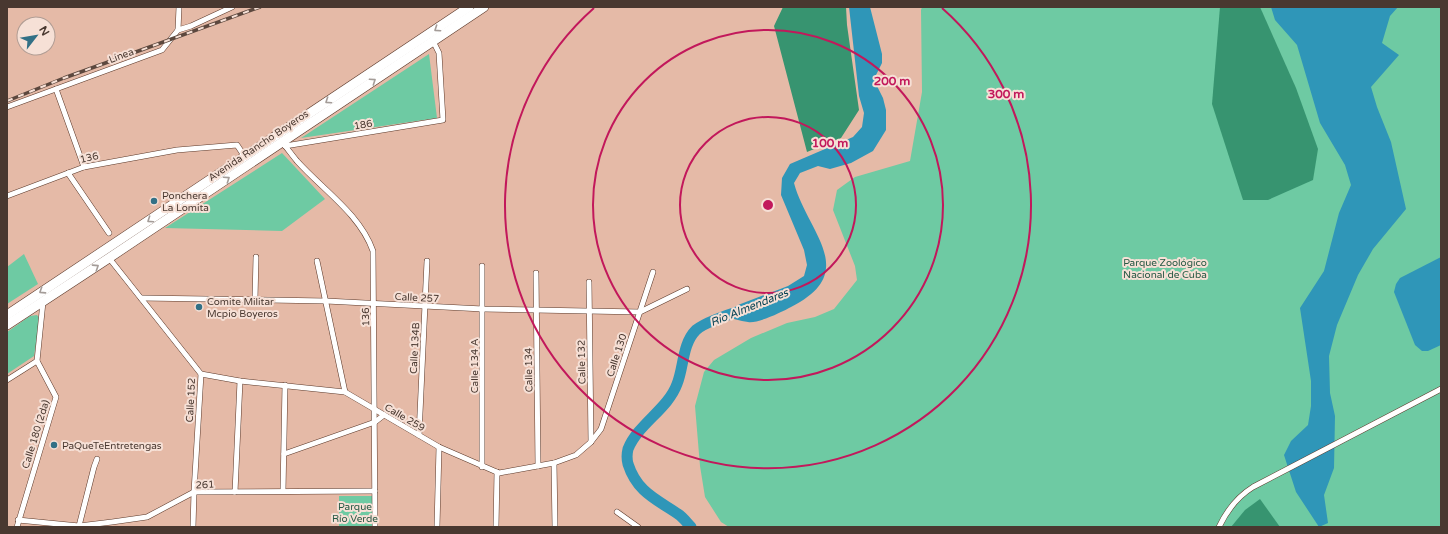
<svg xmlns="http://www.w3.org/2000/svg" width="1448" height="534" viewBox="0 0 1448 534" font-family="'Varela Round',sans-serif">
<rect width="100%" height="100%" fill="#e5baa7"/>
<g fill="#6ecaa3">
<polygon points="922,7 1441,7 1441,527 729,527 721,522 705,497 700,466 695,406 704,372 714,360 751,338 787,323 815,317 834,309 857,280 855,266 833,210 837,190 855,177 910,161 922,92 921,10"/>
<polygon points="429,54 437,118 301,138"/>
<polygon points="282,153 325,199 282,231 165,228"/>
<polygon points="24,254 38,284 7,304 7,267"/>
<polygon points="37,315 40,319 34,356 7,374 7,332 30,316"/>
<rect x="339" y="496" width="33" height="31"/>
</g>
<g fill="#379470">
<polygon points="783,7 846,7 847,25 859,110 841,138 807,152 774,26"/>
<polygon points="1220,7 1260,7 1296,88 1318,149 1313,180 1268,200 1243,200 1212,104"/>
<polygon points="1260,499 1280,527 1231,527 1245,510"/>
</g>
<g fill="#2f96b8">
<path d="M849,7H870L882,54V63L876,75V84L883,98L886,110V130L873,151L851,163L830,169L818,166L800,173L794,183C807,232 861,272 791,307C782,312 757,324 748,322C740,321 732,318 724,316L738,305L788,286L804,276L807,265L804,250L781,195L782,178L790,164L853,137L862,127L864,113L859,96Z"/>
<polygon points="1271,7 1398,7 1390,16 1382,43 1399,55 1371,87 1377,107 1391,142 1406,209 1373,249 1358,275 1337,325 1329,356 1330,393 1335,416 1334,468 1324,495 1328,523 1319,527 1296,492 1284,455 1291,441 1308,425 1311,406 1311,381 1300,308 1324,271 1339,213 1351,185 1345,165 1320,123 1297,45 1275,20"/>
<polygon points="1441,257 1441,345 1428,351 1422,351 1415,345 1394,292 1396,284 1400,278"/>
</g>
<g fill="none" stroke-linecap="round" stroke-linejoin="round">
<path stroke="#2f96b8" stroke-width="11" d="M691,527C687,523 683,517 678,514C656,499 637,492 628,464C627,460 627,453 628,449C638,424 668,409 677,384C684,367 682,344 696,330C704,323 727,315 737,312"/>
<defs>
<g id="street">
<polyline points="178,30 191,26 232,7"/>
<polyline points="56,89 84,167"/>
<polyline points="7,107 162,50 178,30 179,7"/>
<path d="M282,142C287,148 292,155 297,161C323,190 360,214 373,251L375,527"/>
<polyline points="285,146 443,120 439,53 433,41"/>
<polyline points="68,173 109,233"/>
<polyline points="7,196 84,167 177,150 237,145 245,157"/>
<polyline points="109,258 201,374 194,492 193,527"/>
<polyline points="317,261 345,392"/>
<polyline points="482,266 482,467"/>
<polyline points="536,273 538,466"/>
<polyline points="589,282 591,442"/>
<polyline points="141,298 326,301 483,309 640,312 687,289"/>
<polyline points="255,299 256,257"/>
<polyline points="201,374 240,381 345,392 439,447 499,473 554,463 576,455 591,442 601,429 653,272"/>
<polyline points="7,380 37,361"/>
<polyline points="419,435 427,261"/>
<polyline points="284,454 375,422 384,415"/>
<polyline points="554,463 555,527"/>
<polyline points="283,491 285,385"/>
<polyline points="235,492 240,381"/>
<polyline points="617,512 638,527"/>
<polyline points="18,520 79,526 112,522 147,517 194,492 375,491"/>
<polyline points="79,526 94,467 97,459"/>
<polyline points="17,527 56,397 37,361 43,302"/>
<polyline points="437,527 439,447"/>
<polyline points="496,527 497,472"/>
<path d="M1219,527C1227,510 1237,497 1253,487L1441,389"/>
</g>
<g id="highway">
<polyline points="7,315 469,7"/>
<polyline points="7,325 109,258 484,7"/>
</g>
</defs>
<use href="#street" stroke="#5b3829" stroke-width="6"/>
<use href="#highway" stroke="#5b3829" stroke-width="10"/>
<use href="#street" stroke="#fff" stroke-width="5"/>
<use href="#highway" stroke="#fff" stroke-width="9"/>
<defs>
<polyline id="rail" points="7,101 64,78 260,7"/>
</defs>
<use href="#rail" stroke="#5c483e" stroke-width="3.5"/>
<use href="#rail" stroke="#f6e0d6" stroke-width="2" stroke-dasharray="6" stroke-linecap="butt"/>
</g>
<defs><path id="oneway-chevron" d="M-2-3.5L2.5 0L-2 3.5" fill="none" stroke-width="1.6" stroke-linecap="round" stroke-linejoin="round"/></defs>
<g stroke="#a49c98">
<use href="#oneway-chevron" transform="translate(437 29) rotate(146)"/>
<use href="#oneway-chevron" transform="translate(373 81) rotate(-34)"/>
<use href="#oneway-chevron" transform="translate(328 101) rotate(146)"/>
<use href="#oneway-chevron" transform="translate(227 179) rotate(-34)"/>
<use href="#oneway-chevron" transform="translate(150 220) rotate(146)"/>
<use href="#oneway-chevron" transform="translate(96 267) rotate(-33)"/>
<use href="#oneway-chevron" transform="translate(42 291) rotate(147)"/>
</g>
<g fill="none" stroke="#c2185b" stroke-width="2">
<circle cx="768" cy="205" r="88"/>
<circle cx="768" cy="205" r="175"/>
<path d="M942 8A263 263 0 1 1 594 8"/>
</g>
<g fill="#327086" stroke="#f6e0d6" stroke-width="1.5">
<circle cx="154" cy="201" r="4"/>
<circle cx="199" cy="307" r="4"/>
<circle cx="54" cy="445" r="4"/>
</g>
<g text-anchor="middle" stroke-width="4" stroke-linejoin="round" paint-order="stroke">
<g font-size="10" fill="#493830" stroke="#f6e0d6">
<text transform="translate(121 55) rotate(-21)" y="4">Línea</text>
<text transform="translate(363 124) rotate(-10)" y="4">186</text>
<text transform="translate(258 145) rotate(-34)" y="4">Avenida Rancho Boyeros</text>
<text transform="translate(89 157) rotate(-13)" y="4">136</text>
<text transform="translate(417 297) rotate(3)" y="4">Calle 257</text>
<text transform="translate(365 317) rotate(-91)" y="4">136</text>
<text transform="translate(414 348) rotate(-87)" y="4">Calle 134B</text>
<text transform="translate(616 355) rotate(-72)" y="4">Calle 130</text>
<text transform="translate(581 362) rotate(-91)" y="4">Calle 132</text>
<text transform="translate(474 366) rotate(-90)" y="4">Calle 134 A</text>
<text transform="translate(528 370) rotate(-91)" y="4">Calle 134</text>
<text transform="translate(190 400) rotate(-87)" y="4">Calle 152</text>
<text transform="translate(405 417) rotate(30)" y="4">Calle 259</text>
<text transform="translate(35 434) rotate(-73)" y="4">Calle 180 (2da)</text>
<text transform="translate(205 484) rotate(-3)" y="4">261</text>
</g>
<g font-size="10" fill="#493830" stroke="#f6e0d6" text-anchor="start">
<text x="162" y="199">Ponchera<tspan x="162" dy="12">La Lomita</tspan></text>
<text x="207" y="305">Comite Militar<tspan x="207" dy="12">Mcpio Boyeros</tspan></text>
<text x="62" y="449">PaQueTeEntretengas</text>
</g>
<g font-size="10" fill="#265844" stroke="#f6e0d6">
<text x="1165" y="266">Parque Zoológico<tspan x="1165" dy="12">Nacional de Cuba</tspan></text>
<text x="355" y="510">Parque<tspan x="355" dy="12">Río Verde</tspan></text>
</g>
<g font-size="11" font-style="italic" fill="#003e50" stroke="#f6e0d6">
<text transform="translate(749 307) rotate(-22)" y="4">Río Almendares</text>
</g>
</g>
<circle cx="768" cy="205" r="6" fill="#c2185b" stroke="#f6e0d6" stroke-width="2"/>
<g font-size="12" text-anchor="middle" font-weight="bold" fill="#c2185b" stroke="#f6e0d6" stroke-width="4" stroke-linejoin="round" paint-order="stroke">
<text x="892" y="85">200 m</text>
<text x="1006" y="98">300 m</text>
<text x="830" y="147">100 m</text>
</g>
<rect width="1448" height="534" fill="none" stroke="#493830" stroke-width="16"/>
<g transform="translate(36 36) rotate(59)"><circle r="19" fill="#f6e0d6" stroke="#b19d94"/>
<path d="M0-3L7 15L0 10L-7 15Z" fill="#327086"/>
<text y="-6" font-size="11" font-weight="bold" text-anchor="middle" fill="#493830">N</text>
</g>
</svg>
